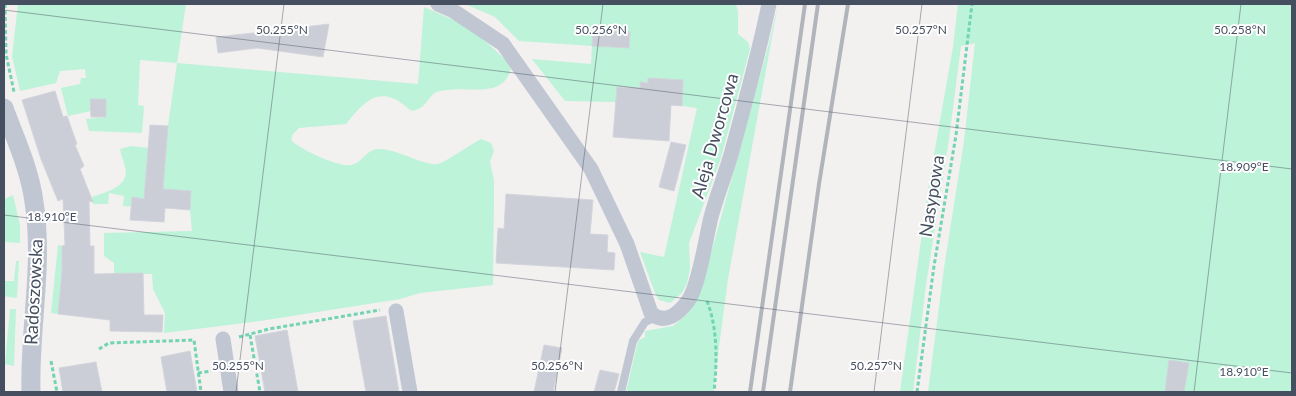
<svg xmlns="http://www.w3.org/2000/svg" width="1296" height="396" viewBox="0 0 1296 396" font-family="Lato,sans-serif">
<rect width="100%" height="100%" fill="#f3f0f0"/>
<g fill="#bcf3d9" fill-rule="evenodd">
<path d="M18,4H186L177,63L418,84L424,7L463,24L483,39L509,63L511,69C502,99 470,86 447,90C444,90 439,91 436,92C426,99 427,108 412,111C406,107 399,100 392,98C371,90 357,111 346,124L299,128L293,134L291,140C299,149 338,167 350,165C362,164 367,148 379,149C398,149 423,166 438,164C444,163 473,143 481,139L491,143L494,151L490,162L494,180V196L493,285L420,293L400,299L260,321L164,333L165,313L153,289L152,274H114V263L104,256V233L192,231L190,210L191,192L163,189L168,126L177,63L140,60L138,105L144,106L142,133L89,131L86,119L106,117L91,99V111L68,116L61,88L80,84L81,78H86L85,69L60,71L56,83L20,91L12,56Z"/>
<path d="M465,4H736L738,12V34L748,42L750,49L720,161L689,243L690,269L687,283L682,293L670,303L659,300L655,293L640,252L664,257L697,108L682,106L683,80L649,78L648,83H640V88L617,87L616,102L565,101L532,59L591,64L592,46L519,41L495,17ZM610,30L630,32L629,48L592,46L593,31L610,32Z"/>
<polygon points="778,4 728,279 713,392 626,392 638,341 645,337 645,331 673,326 687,314 699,292 712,250 768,47"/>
<polygon points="958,4 1292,4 1292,392 928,392 944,268 964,141 975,43 961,46 949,139 926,285 913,392 900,392 929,183 953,47"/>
<path d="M131,146L148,148L144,207L123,206L124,196L109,193L108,204H93L92,197C103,193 125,188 126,173C126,166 121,156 120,149Z"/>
<polygon points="13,195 20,225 20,243 4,242 4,199"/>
<polygon points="58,245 62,246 62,272 58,314 51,313"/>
<polygon points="16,261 19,261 17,297 15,298 4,296 4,281 14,281"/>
<polygon points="10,309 16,309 14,366 5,364"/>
</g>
<g fill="#cbced6" stroke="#d3d5dc">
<polygon points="329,24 323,57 257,48 218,53 216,37 253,33 270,35 271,31"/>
<polygon points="610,30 630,32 629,48 592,46 593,31 610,32"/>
<polygon points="648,78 683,80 682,106 671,105 669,141 613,137 617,87 640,88 640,82 648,83"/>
<polygon points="55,91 63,117 67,116 77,144 75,145 84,166 80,169 93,202 89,201 90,246 94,246 94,274 143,273 144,315 163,315 162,332 110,331 110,320 58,314 62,272 62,246 65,245 63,199 58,201 41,159 22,100"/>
<polygon points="90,99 106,99 106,117 91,117"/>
<polygon points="150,125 168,126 163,189 191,191 190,210 165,208 164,222 130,220 132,197 144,199"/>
<polygon points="671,142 686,145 674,191 659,187"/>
<polygon points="506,194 593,200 590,234 608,235 607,252 615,253 614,270 496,263 498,228 504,229"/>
<polygon points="386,316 399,392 366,392 353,321"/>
<polygon points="287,330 298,392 265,392 255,336"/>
<polygon points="544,345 562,348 553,392 534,392"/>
<polygon points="190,351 197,392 167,392 161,357"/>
<polygon points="1169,360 1189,363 1184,392 1165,392"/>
<polygon points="96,362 102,392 63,392 59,368"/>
<polygon points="600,370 619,374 614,392 594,392"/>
</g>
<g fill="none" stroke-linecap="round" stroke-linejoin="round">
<g stroke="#71d4b2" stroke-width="3" stroke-dasharray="4 2.5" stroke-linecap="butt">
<polyline points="5,4 6,54 14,92"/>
<path d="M707,301C718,329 717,363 714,392"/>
<polyline points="250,335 260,392"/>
<polyline points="239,337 269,329 380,310"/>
<polyline points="99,349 109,343 194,340 201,392"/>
<polyline points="51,361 57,392"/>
<polyline points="244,365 256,363"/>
<polyline points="198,373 211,371"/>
<polyline points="917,392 934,266 956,135 972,4"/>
</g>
<polyline stroke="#c0c7d3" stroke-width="8" points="621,392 633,341 645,322 656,317"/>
<g stroke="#c0c7d3" stroke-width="15">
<path d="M438,4L452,10L503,44L591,169L627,244L651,313C665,326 679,313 688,301C699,286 706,237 711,217C717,195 726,173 732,151C745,103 759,53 769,4"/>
<polyline points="396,311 410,392"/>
<polyline points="223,339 231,392"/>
</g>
<path stroke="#c0c7d3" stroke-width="19" d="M4,108C15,138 30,170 34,202C44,265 29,329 31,392"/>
<g stroke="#b1b4bb" stroke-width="4">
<polyline points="750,392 805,4"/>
<polyline points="763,392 818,4"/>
<polyline points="790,392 819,184 848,4"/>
</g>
</g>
<path fill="none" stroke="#464f5f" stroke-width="1" stroke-opacity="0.45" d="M4,10L1292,169M4,215L1292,373M236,392L284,4M555,392L603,4M874,392L922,4M1194,392L1241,4"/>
<g text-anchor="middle" stroke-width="4" stroke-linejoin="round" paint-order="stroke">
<g font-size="18" fill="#464f5f" stroke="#fff">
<text transform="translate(715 136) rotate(-74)" y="6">Aleja Dworcowa</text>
<text transform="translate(932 196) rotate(-81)" y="6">Nasypowa</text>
<text transform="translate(34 292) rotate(-87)" y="6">Radoszowska</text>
</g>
</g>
<g font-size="12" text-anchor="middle" fill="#464f5f" stroke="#fff" stroke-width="4" stroke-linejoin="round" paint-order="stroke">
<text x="282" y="34">50.255°N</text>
<text x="601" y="34">50.256°N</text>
<text x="921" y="34">50.257°N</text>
<text x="1240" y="34">50.258°N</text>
<text x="1244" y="171">18.909°E</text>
<text x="52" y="221">18.910°E</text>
<text x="238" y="370">50.255°N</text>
<text x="557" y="370">50.256°N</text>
<text x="876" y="370">50.257°N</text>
<text x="1244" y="376">18.910°E</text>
</g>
<rect width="1296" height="396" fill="none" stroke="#464f5f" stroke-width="10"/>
</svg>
